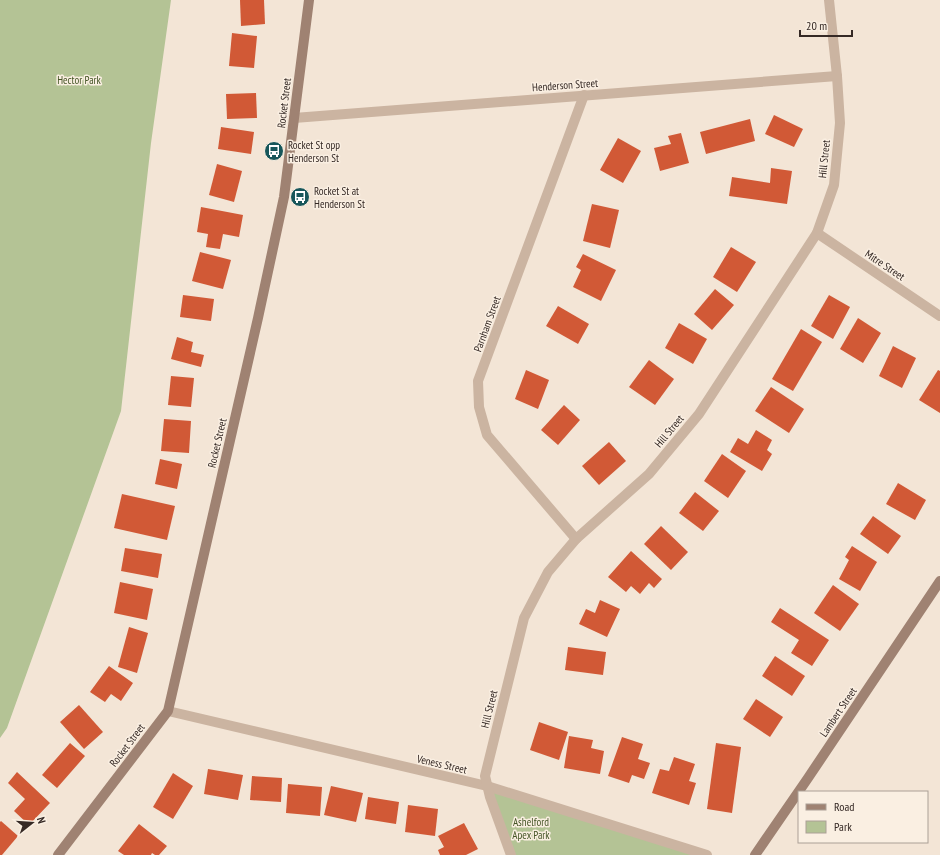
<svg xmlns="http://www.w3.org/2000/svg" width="940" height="855" viewBox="0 0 940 855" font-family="'PT Sans Narrow',sans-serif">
<rect width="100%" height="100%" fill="#f3e5d6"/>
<g fill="#b4c395">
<polygon points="0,0 171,0 151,143 121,411 7,728 0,738"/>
<polygon points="487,786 695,855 512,855"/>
</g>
<g fill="#d15936">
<polygon points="240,0 264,0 265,24 241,26"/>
<polygon points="232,33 257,36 254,68 229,66"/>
<polygon points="256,93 257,118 227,119 226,94"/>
<polygon points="774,115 803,129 794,147 765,134"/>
<polygon points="750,119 755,141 706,154 700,132"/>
<polygon points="221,127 254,132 251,154 218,149"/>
<polygon points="681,133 689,163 660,171 654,148 671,144 668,136"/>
<polygon points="618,138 641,151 623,183 600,170"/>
<polygon points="217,164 242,171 234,202 209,195"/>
<polygon points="771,168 792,171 787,204 729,196 732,177 770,183"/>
<polygon points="592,204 619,210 610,248 583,241"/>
<polygon points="201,207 243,215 239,237 223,234 220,249 206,247 208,234 197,232"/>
<polygon points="731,247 756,262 737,292 713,277"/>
<polygon points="200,252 231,260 223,289 192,281"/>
<polygon points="583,254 616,270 601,301 573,287 581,270 576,267"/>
<polygon points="715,289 734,305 712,330 694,314"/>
<polygon points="183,295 214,299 211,321 180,317"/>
<polygon points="829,295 850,307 833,339 811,326"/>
<polygon points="558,306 589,324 578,344 546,326"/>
<polygon points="858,318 881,333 863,363 840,349"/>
<polygon points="679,323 707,339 693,364 665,348"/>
<polygon points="801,329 822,342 793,391 772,379"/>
<polygon points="177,337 193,342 191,352 204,355 201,367 171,359"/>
<polygon points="893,346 916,358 902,388 879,376"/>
<polygon points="649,360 674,379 655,405 629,387"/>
<polygon points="526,370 549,380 538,409 515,399"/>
<polygon points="938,370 940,371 940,413 919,400"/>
<polygon points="171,376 194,378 191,407 168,405"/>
<polygon points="771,387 804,409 789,433 755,411"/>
<polygon points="564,405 580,420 558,445 541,430"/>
<polygon points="164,419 191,421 189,453 161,451"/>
<polygon points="756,430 772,440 767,450 772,454 762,471 730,452 738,438 748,444"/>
<polygon points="609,442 626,461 599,485 582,466"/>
<polygon points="722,454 746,471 728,498 704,481"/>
<polygon points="160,459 182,464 177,489 155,484"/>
<polygon points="898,483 926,500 915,520 886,504"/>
<polygon points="695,492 719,511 703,531 679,513"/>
<polygon points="122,494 175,506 167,540 114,528"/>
<polygon points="873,516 901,536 888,554 860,534"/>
<polygon points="661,526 688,552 671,570 644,544"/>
<polygon points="852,546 877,562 860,591 839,579 849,560 845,557"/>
<polygon points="125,548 162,554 158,578 121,571"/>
<polygon points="631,551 662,579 654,588 649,583 640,594 631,586 626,592 608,577"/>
<polygon points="120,582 153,589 147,620 114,613"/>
<polygon points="833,585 859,604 840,631 814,613"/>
<polygon points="600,600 620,609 607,637 579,624 586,609 595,613"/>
<polygon points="780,608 829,640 812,666 791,653 799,640 771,622"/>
<polygon points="129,627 148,633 137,673 118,667"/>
<polygon points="568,647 606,652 603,675 565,670"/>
<polygon points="775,656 805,676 792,696 762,676"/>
<polygon points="109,666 133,683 121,701 111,694 105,702 90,692"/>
<polygon points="756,699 783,717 770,737 743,719"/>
<polygon points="79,705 103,732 84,749 60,722"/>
<polygon points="539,722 568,732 559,760 530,750"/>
<polygon points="569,736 593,740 591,748 604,751 600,774 564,768"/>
<polygon points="622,737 643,744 638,759 650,763 644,779 632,775 629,783 608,776"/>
<polygon points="70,743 85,756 57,788 42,775"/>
<polygon points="716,743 741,747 732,813 707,809"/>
<polygon points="674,757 695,764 689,781 696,783 689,805 652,793 660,769 669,771"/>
<polygon points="208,769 243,775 238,800 204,794"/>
<polygon points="17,772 50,803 29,825 14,811 25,799 8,783"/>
<polygon points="173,773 193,786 173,819 153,807"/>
<polygon points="252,776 282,778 281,802 250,800"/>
<polygon points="288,784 322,787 320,816 286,813"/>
<polygon points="331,786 363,793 356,822 324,815"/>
<polygon points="368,797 399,802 396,824 365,819"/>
<polygon points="408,805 438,809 435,836 405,832"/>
<polygon points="1,821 18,836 2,855 0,855 0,822"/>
<polygon points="464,823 478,849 466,855 440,855 438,850 444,847 438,836"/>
<polygon points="139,824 167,846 159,855 155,855 152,853 151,855 124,855 118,851"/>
</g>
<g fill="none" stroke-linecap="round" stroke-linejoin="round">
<g stroke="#cbb4a1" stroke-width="10">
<polyline points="294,118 837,76"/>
<polyline points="817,233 940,316"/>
<polyline points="576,539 487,435 479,407 478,381 584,95"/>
<polyline points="168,711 487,786 707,855"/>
<polyline points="511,855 490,797 485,776 524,618 548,572 576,539 649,474 699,414 817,233 834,185 840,123 837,76 829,0"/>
</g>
<g stroke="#9f8272" stroke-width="10">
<polyline points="58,855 168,711 258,318 284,197 309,0"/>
<polyline points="755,855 808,778 940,581"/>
</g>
</g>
<defs>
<symbol id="bus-disc" viewBox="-11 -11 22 22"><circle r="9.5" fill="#17565a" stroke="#faefe2"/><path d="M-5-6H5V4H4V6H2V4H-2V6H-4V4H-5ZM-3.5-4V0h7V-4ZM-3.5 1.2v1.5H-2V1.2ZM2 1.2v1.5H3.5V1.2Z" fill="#fff"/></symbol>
</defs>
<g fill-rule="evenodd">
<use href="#bus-disc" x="263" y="140" width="22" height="22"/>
<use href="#bus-disc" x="289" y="186" width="22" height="22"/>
</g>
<g text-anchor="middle" stroke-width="3" stroke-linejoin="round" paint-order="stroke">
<g font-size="11" fill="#455526" stroke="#faefe2">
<text x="79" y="84">Hector Park</text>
<text x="531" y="826">Ashelford<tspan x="531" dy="13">Apex Park</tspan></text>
</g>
<g font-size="11" fill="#352925" stroke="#faefe2">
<text transform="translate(565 85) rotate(-4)" y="4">Henderson Street</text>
<text transform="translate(284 103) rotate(-83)" y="4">Rocket Street</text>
<text transform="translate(824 159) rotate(-84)" y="4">Hill Street</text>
<text transform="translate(885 265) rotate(34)" y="4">Mitre Street</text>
<text transform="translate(487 324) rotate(-70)" y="4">Parnham Street</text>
<text transform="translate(669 431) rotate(-50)" y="4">Hill Street</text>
<text transform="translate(217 443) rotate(-77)" y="4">Rocket Street</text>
<text transform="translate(489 709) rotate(-76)" y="4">Hill Street</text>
<text transform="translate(838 712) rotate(-56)" y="4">Lambert Street</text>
<text transform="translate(127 745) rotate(-53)" y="4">Rocket Street</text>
<text transform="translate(442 764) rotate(13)" y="4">Veness Street</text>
</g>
<g font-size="11" fill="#352925" stroke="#faefe2" text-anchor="start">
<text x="288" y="149">Rocket St opp<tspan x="288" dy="13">Henderson St</tspan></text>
<text x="314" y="195">Rocket St at<tspan x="314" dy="13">Henderson St</tspan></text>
</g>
</g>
<rect x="798" y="791" width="130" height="52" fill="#faefe2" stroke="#aba096"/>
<rect x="806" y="804" width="20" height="6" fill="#9f8272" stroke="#aba096"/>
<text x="834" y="811" font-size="12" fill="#352925">Road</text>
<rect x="806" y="821" width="20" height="12" fill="#b4c395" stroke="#aba096"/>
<text x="834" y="831" font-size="12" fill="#352925">Park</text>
<g transform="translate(32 823) rotate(73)" stroke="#faefe2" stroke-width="3" paint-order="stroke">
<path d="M0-3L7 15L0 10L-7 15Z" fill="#352925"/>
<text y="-6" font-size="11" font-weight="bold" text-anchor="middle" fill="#352925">N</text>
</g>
<path d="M800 30v6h52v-6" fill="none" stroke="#352925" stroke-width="2"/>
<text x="806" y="30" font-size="12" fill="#352925" stroke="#faefe2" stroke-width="3" paint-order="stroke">20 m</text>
</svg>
